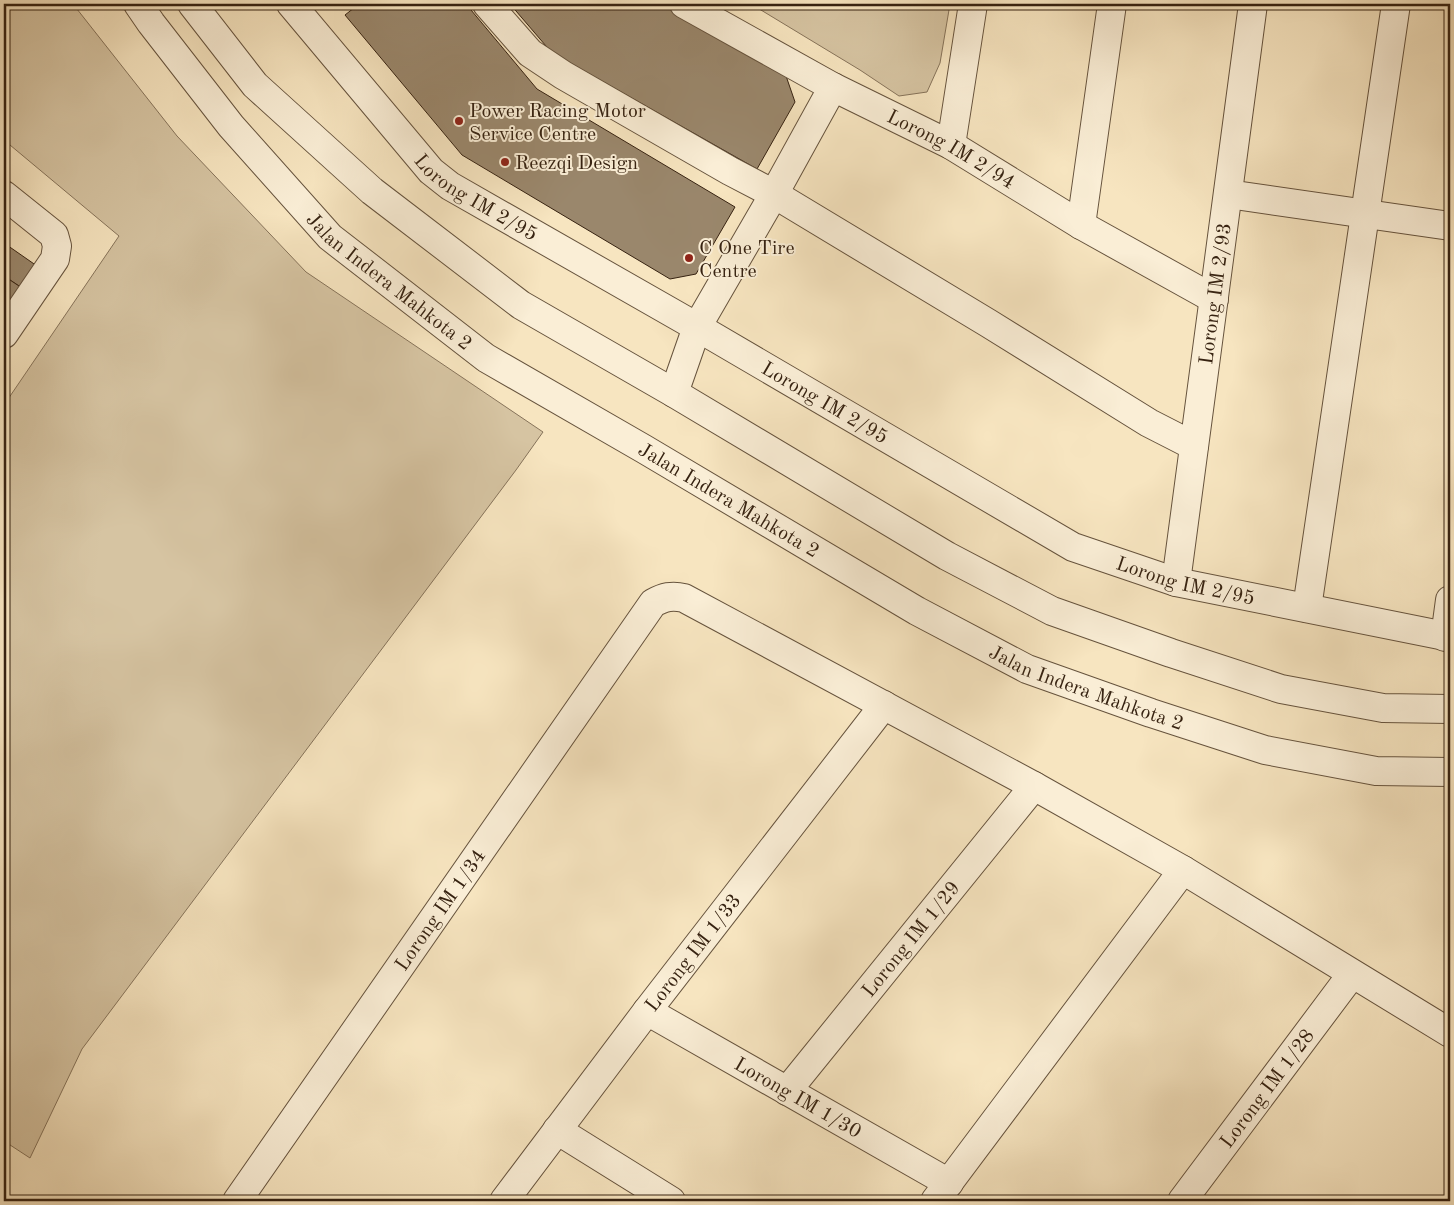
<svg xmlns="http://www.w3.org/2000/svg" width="1454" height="1205" viewBox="0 0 1454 1205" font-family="'Old Standard TT',serif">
<rect width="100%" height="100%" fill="#f7e5c0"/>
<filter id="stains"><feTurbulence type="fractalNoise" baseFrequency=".004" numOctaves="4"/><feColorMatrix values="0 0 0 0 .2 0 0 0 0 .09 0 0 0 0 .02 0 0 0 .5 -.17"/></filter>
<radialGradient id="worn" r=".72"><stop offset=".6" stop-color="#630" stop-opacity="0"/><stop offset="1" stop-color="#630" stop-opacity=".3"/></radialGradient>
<g fill="#d6c4a2" stroke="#86735a">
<polygon points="4,4 73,4 177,136 306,272 543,432 516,470 82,1049 30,1158 4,1141 4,405 119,236 4,140"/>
<polygon points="751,4 950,4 940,63 927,92 899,96 860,70"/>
</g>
<g fill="#9a876c" stroke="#362211">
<polygon points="359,4 466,4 537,89 735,207 696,274 670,279 462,155 345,15"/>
<polygon points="510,4 663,4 785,73 795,102 757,169 552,53"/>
<polygon points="4,243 37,266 22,288 4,276"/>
<polygon points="4,276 22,288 7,311 4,309"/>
</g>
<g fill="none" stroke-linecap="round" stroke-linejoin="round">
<defs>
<g id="minor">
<path id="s1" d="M138,4L151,23L231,126L330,237L486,358L644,449L917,611L1027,669L1151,713L1265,750L1376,771L1450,772"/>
<polyline points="192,4 255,85 372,191 521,305 674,393 947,556 1052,611 1171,653 1281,689 1383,708 1450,709"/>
<path id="s2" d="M291,4L431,171L450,186L697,327L1073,547L1176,582L1450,637"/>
<polyline points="487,4 530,53 563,75 730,171 774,194 988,323 1149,423 1194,446"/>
<path id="s3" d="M684,4L833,87L951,145L1081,225L1214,299"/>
<polyline points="951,145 973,4"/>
<polyline points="1228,194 1450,226"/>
<polyline points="4,195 54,235 57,246 55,259 4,334"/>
<polyline points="1081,225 1112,4"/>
<polyline points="674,393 697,327 774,194 833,87"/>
<path id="s4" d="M1176,582L1253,4"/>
<polyline points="1307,608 1396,4"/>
<polyline points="1445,637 1450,600"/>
<path id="s5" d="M647,1011L949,1183"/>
<path id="s6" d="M787,1091L1034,786"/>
<polyline points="557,1130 671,1201"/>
<path id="s7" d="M237,1201L653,603C664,597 672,595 684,598L1034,786L1183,870L1450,1033"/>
<path id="s8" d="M504,1201L647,1011L884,705"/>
<polyline points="935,1201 1183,870"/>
<path id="s9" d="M1182,1201L1352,974"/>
</g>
</defs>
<use href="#minor" stroke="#66533d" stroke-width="30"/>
<use href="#minor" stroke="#faeed6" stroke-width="28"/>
</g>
<g fill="#8f2418" stroke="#faeed6" stroke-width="2">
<circle cx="459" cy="121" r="5"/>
<circle cx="505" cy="162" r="5"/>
<circle cx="689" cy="258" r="5"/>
</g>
<g text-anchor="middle" stroke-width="4" stroke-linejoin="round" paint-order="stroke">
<g font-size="20" fill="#362211" stroke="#faeed6" text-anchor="start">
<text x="469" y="117">Power Racing Motor<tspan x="469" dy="23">Service Centre</tspan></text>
<text x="515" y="169">Reezqi Design</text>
<text x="699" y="254">C One Tire<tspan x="699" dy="23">Centre</tspan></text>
</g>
<g font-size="20" fill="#362211" stroke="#faeed6">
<text dy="7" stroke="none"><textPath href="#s3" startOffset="304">Lorong IM 2/94</textPath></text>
<text dy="7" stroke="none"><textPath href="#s2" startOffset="270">Lorong IM 2/95</textPath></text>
<text dy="7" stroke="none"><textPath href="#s1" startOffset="376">Jalan Indera Mahkota 2</textPath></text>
<text dy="7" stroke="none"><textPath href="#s4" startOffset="291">Lorong IM 2/93</textPath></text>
<text dy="7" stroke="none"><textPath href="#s2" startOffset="675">Lorong IM 2/95</textPath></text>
<text dy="7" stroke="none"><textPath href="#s1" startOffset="781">Jalan Indera Mahkota 2</textPath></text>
<text dy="7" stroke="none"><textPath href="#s2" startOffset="1080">Lorong IM 2/95</textPath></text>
<text dy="7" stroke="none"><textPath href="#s1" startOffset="1186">Jalan Indera Mahkota 2</textPath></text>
<text dy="7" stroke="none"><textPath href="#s7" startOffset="355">Lorong IM 1/34</textPath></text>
<text dy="7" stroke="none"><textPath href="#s6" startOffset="196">Lorong IM 1/29</textPath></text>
<text dy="7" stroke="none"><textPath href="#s8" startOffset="312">Lorong IM 1/33</textPath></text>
<text dy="7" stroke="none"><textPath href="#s9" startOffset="141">Lorong IM 1/28</textPath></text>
<text dy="7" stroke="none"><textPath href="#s5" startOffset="174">Lorong IM 1/30</textPath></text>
</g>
</g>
<rect width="1454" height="1205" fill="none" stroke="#f7e5c0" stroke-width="20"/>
<rect x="5" y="5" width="1444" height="1195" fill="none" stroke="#362211" stroke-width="2.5"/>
<rect x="10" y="10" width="1434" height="1185" fill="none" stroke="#362211"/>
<rect width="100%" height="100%" filter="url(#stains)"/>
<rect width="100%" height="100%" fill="url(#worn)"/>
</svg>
